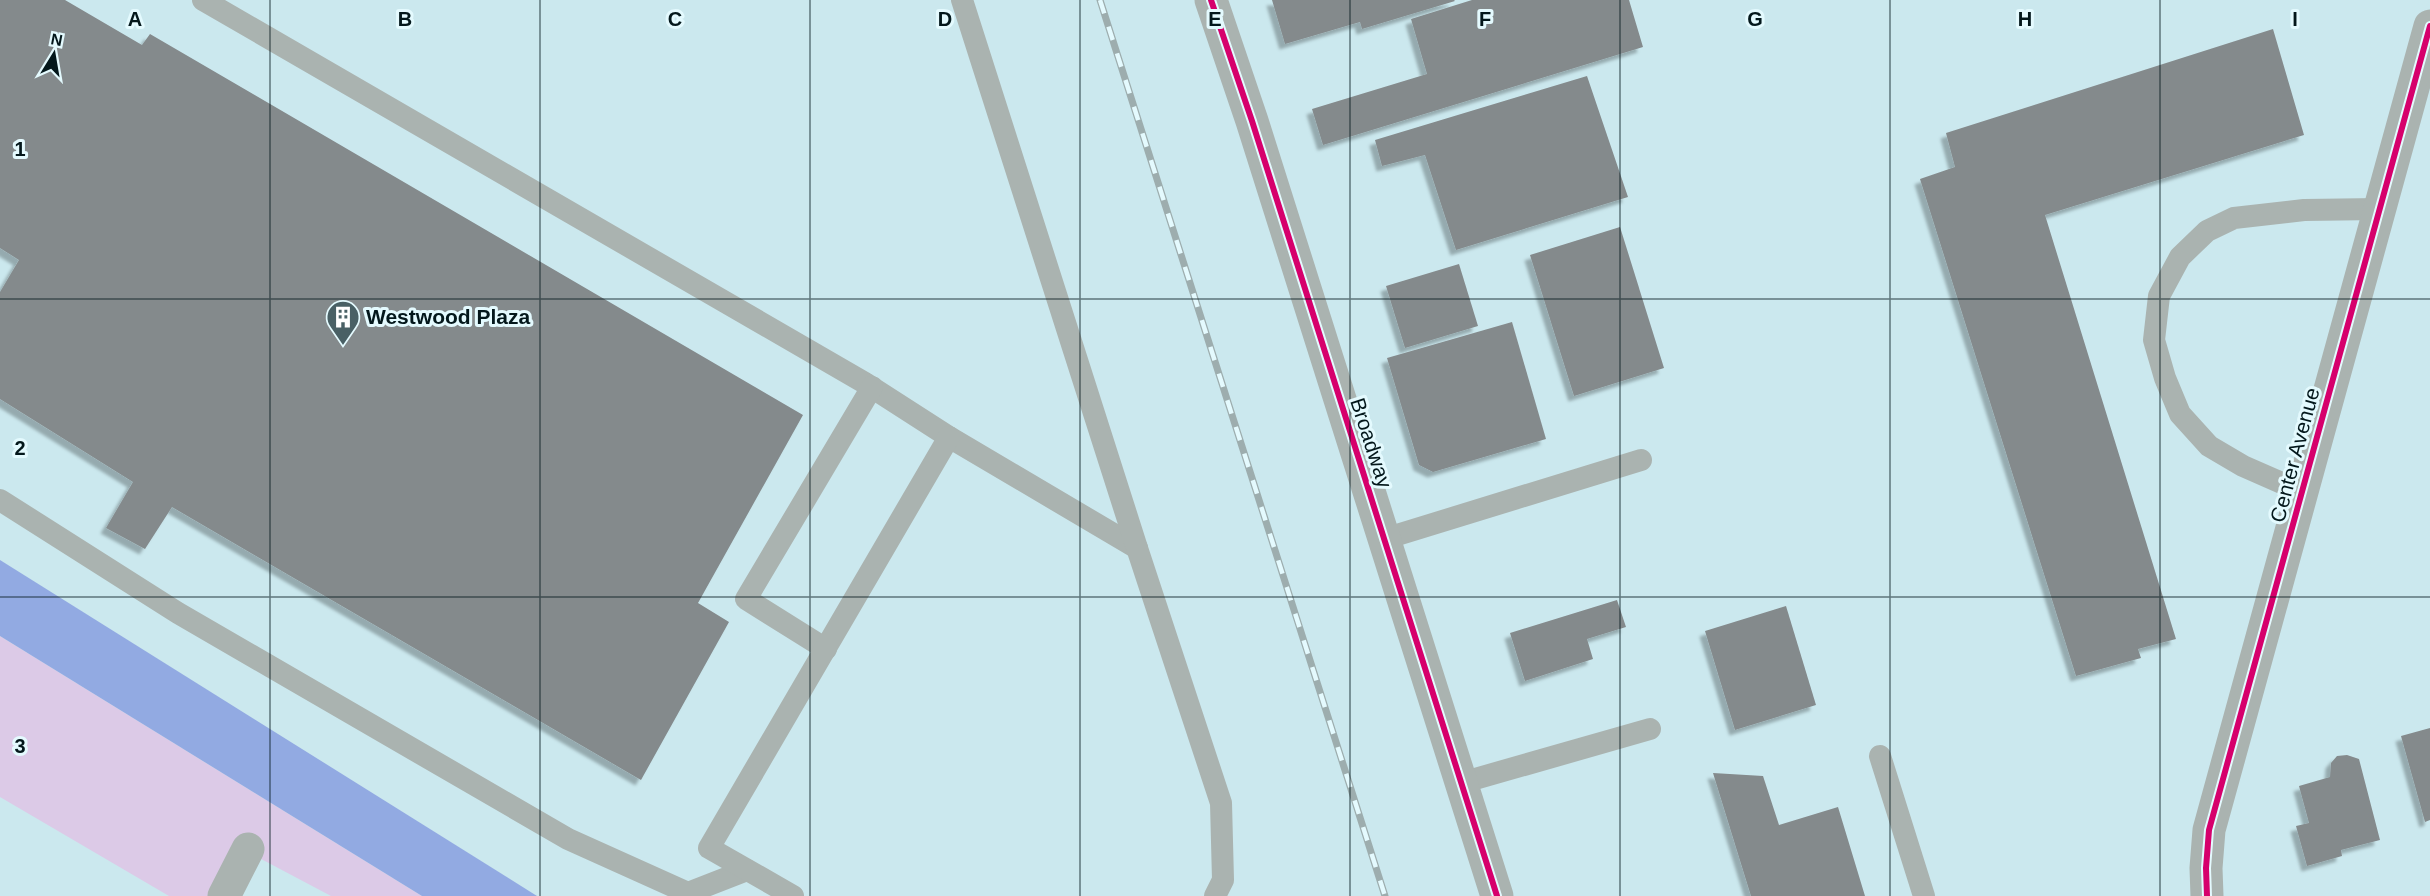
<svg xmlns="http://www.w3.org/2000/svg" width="2430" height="896" viewBox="0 0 2430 896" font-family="Helvetica,sans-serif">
<defs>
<filter id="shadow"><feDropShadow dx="-5.5" dy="5.5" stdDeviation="1.5" flood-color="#0004"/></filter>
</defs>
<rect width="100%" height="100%" fill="#cbe8ee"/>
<polygon fill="#dccae7" points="0,636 422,896 331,896 248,852 222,896 169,896 0,797"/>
<polygon fill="#92aae2" points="0,560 537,896 422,896 0,636"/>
<g fill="#848a8c" filter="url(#shadow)">
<polygon points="0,0 65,0 142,45 150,34 803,415 698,603 729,622 641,780 172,507 145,549 106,528 133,482 0,399 0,292 19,260 0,248"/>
<polygon points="1272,0 1454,0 1455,1 1362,29 1360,22 1285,44"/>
<polygon points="1472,0 1629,0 1643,47 1323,145 1312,109 1427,74 1411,19"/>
<polygon points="2273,29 2304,135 2045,215 2176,639 2138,649 2141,658 2076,676 1920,179 1955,167 1946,133"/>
<polygon points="1587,76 1628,197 1456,250 1425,155 1382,166 1375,140"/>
<polygon points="1620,227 1664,368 1574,396 1530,255"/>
<polygon points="1459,264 1478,326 1405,348 1386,286"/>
<polygon points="1512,322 1546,439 1433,472 1419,465 1387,358"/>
<polygon points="1617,600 1626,627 1587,639 1593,659 1525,681 1510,633"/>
<polygon points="1786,606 1816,705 1735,730 1705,631"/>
<polygon points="2430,728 2430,820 2425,822 2401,736"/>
<polygon points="2347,755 2359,759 2380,840 2341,850 2342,856 2307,866 2296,826 2309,823 2299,786 2330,777 2331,763 2337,756"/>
<polygon points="1713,773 1763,776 1779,825 1838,807 1865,896 1751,896"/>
</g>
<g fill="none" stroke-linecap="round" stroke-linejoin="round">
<g stroke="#aab3b0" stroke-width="22">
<polyline points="203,0 865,383 949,437 1137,548"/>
<polyline points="962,0 1137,548 1221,803 1223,880 1215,896"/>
<polyline points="2302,492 2243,466 2209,446 2180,414 2165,378 2154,340 2159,296 2180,257 2207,231 2234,218 2304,210 2379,209"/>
<polyline points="0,500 178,613 568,839 688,893 747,870"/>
<polyline points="1384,539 1641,460"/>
<polyline points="826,649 746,599 872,387"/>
<polyline points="1880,756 1924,896"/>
<polyline points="1461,783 1650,729"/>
<polyline points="793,896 709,848 949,437"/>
</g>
<g stroke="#aab3b0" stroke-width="33">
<polyline points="224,896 248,849"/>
<polyline points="2207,896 2206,868 2209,830 2430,26"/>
</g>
<polyline stroke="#aab3b0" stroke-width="33" points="1211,0 1252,121 1497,896"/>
<defs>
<polyline id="rail" points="1100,0 1385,896"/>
</defs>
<use href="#rail" stroke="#9dadae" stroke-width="7"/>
<use href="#rail" stroke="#e4fafe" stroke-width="4.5" stroke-dasharray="14" stroke-linecap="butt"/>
<defs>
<g id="cycleway">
<polyline points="1211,0 1252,121 1497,896"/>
<polyline points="2207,896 2206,868 2209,830 2430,26"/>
</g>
</defs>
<use href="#cycleway" stroke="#e4fafe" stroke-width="10"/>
<use href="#cycleway" stroke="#d6006c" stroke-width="6"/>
</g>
<path fill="none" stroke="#03171b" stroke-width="1.5" stroke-opacity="0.55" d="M270,0V896M540,0V896M810,0V896M1080,0V896M1350,0V896M1620,0V896M1890,0V896M2160,0V896M0,299H2430M0,597H2430"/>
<defs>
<symbol id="building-pin" viewBox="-11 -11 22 30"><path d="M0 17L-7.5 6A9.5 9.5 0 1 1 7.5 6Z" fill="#496065" stroke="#e4fafe"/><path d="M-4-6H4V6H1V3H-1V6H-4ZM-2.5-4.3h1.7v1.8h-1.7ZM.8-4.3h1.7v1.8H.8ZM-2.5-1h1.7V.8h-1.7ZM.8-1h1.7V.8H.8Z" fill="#fff"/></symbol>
</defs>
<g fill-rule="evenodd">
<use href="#building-pin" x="324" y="298" width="38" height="52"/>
</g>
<g text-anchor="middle" stroke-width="6" stroke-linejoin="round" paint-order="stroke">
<g font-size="21" font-weight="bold" fill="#03171b" stroke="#e4fafe" text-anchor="start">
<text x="366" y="324">Westwood Plaza</text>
</g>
<g font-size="21" fill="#03171b" stroke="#e4fafe">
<text transform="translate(1371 443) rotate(72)" y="7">Broadway</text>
<text transform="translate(2295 455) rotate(-75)" y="7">Center Avenue</text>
</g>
</g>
<g font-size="20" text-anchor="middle" font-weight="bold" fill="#03171b" stroke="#e4fafe" stroke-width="6" stroke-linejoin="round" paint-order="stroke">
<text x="135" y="26">A</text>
<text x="405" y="26">B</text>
<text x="675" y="26">C</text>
<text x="945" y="26">D</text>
<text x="1215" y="26">E</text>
<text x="1485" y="26">F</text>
<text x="1755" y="26">G</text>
<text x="2025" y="26">H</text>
<text x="2295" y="26">I</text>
<text x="20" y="156">1</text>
<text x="20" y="455">2</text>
<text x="20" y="753">3</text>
</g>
<g transform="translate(54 54) rotate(11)" stroke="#e4fafe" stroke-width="4.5" paint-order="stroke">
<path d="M0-4.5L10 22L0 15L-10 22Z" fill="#03171b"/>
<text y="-9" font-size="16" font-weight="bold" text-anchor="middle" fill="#03171b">N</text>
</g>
</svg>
